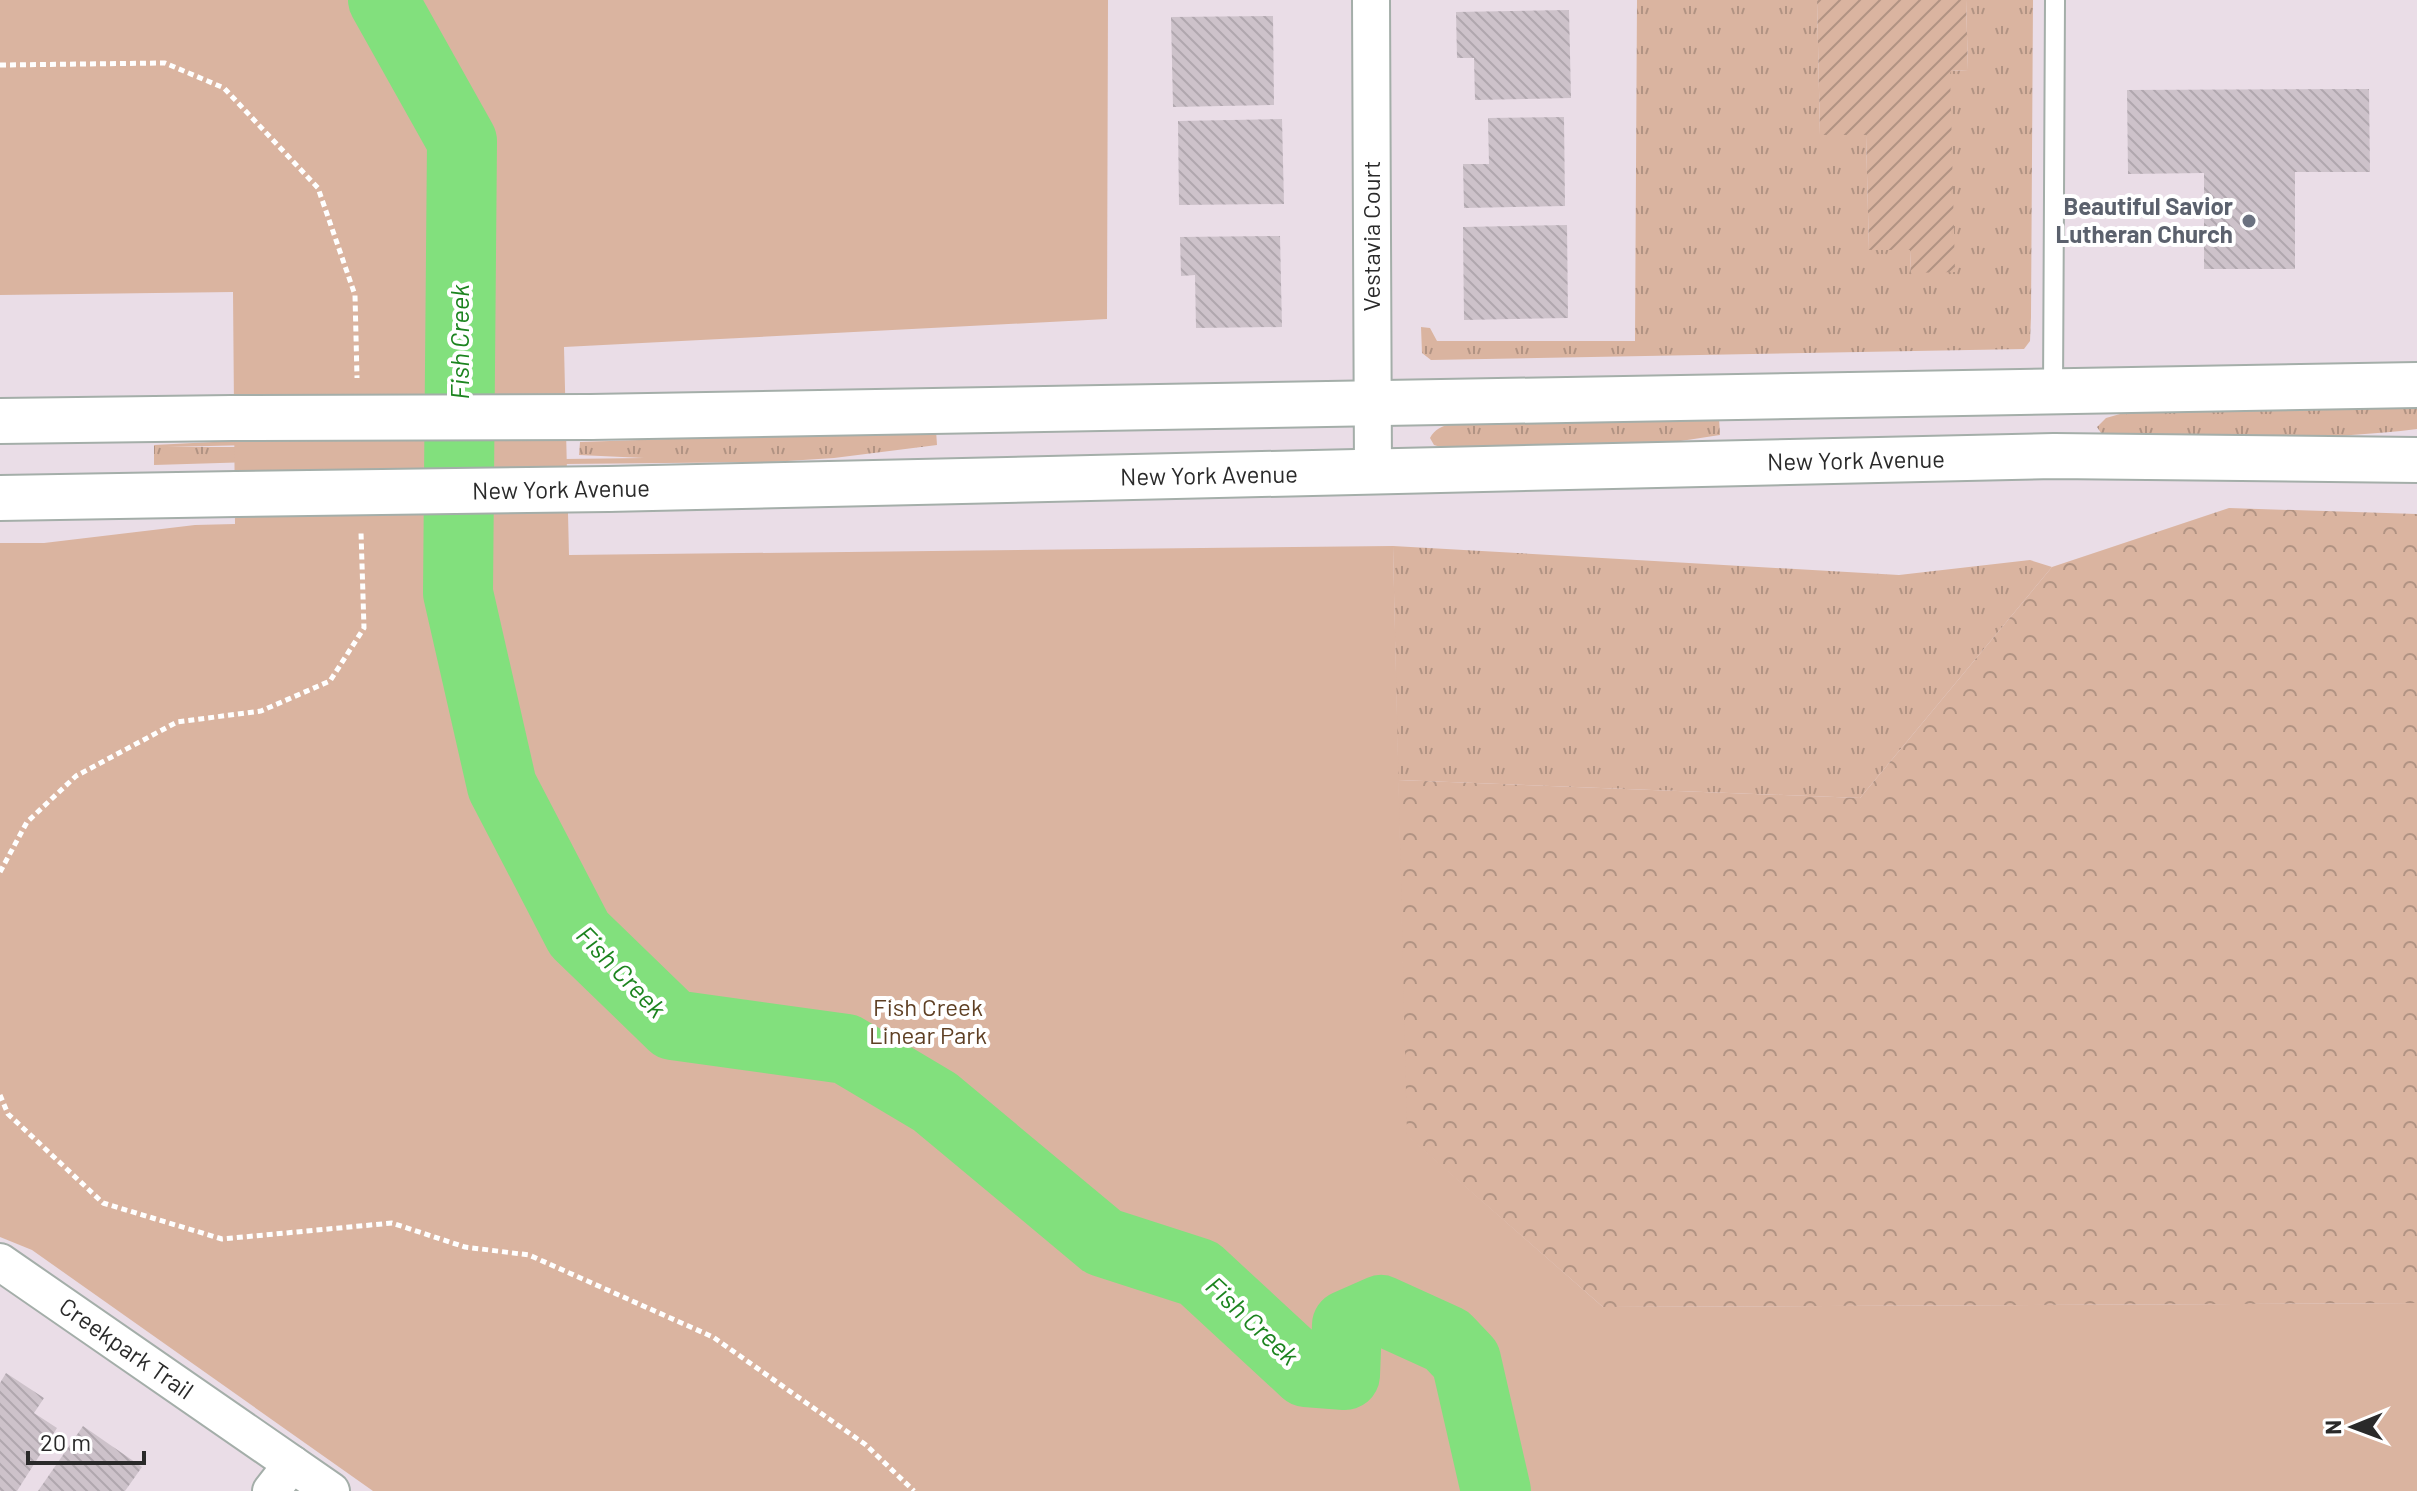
<svg xmlns="http://www.w3.org/2000/svg" width="2417" height="1491" viewBox="0 0 2417 1491" font-family="Barlow,sans-serif">
<defs>
<pattern id="grass-tufts" width="24" height="20" patternUnits="userSpaceOnUse" patternTransform="scale(2)"><rect width="24" height="20" fill="#dab4a0"/><path d="M3 7l-1-3M5 7V3M7 7l1-3M15 17l-1-3M17 17v-4M19 17l1-3" fill="none" stroke="#b19383"/></pattern>
<pattern id="forest-crowns" width="20" height="18" patternUnits="userSpaceOnUse" patternTransform="scale(2)"><rect width="20" height="18" fill="#dab4a0"/><path d="M2 6a3 3 0 1 1 6 0M12 15a3 3 0 1 1 6 0" fill="none" stroke="#b19383"/></pattern>
<pattern id="garden-furrows" width="10" height="10" patternUnits="userSpaceOnUse" patternTransform="scale(2)"><rect width="10" height="10" fill="#dab4a0"/><path d="M-1 1l2-2M0 10L10 0M9 11l2-2" fill="none" stroke="#b19383"/></pattern>
<pattern id="building-back-hatch" width="6" height="6" patternUnits="userSpaceOnUse" patternTransform="scale(2)"><rect width="6" height="6" fill="#cdc2ca"/><path d="M-1 5l2 2M0 0l6 6M5-1l2 2" fill="none" stroke="#b0a7ae"/></pattern>
</defs>
<rect width="100%" height="100%" fill="#eadde7"/>
<g fill="url(#grass-tufts)">
<polygon points="1637,0 1817,0 1820,135 1866,135 1869,250 1910,250 1911,273 1950,71 1968,70 1966,0 2033,0 2031,317 2030,341 2024,349 1431,360 1422,353 1421,327 1430,328 1437,341 1635,341"/>
<path d="M2417,408V429C2313,442 2207,437 2103,436L2097,427L2106,418L2127,412Z"/>
<path d="M1719,418L1720,435L1648,446L1447,449L1434,445L1430,438C1439,421 1461,423 1479,422Z"/>
<polygon points="936,430 937,445 834,458 772,462 565,464 564,459 644,458 579,455 580,442"/>
<polygon points="252,440 252,445 167,447 252,447 253,462 154,465 154,445"/>
<polygon points="1393,546 1899,575 2030,560 2052,567 1860,798 1398,780"/>
</g>
<polygon fill="url(#forest-crowns)" points="2229,508 2417,514 2417,1303 1603,1307 1406,1135 1398,780 1860,798 2052,567"/>
<polygon fill="#dab4a0" points="0,0 1108,0 1107,319 564,347 569,555 1393,546 1407,1135 1603,1307 2417,1303 2417,1491 373,1491 32,1250 0,1237 0,543 44,543 195,525 235,524 233,292 0,295"/>
<polygon fill="url(#garden-furrows)" points="1817,0 1966,0 1968,70 1950,71 1955,272 1911,273 1910,250 1869,250 1866,135 1820,135"/>
<g fill="none" stroke-linecap="round" stroke-linejoin="round">
<polyline stroke="#82e07d" stroke-width="70" points="383,0 462,141 458,593 502,786 579,934 673,1025 846,1049 935,1102 1103,1242 1199,1273 1306,1372 1345,1375 1347,1325 1381,1310 1447,1340 1466,1360 1496,1491"/>
</g>
<g fill="url(#building-back-hatch)">
<polygon points="1569,10 1571,98 1475,100 1474,58 1457,58 1456,12"/>
<polygon points="1273,16 1274,105 1173,107 1171,17"/>
<polygon points="2369,89 2370,172 2295,172 2295,269 2204,269 2204,173 2128,174 2127,90"/>
<polygon points="1564,117 1565,206 1464,208 1463,164 1489,164 1488,118"/>
<polygon points="1282,119 1284,204 1179,205 1178,121"/>
<polygon points="1567,225 1568,318 1464,320 1463,227"/>
<polygon points="1280,236 1282,327 1196,328 1195,275 1181,276 1180,237"/>
<polygon points="6,1373 44,1398 34,1413 57,1428 17,1491 0,1491 0,1383"/>
<polygon points="83,1426 142,1467 125,1491 38,1491"/>
</g>
<g fill="none" stroke-linecap="round" stroke-linejoin="round">
<defs>
<polyline id="lane" points="2053,391 2055,0"/>
<g id="street">
<polyline points="1371,0 1373,472"/>
<polyline points="0,1262 331,1491"/>
<polyline points="271,1491 292,1464"/>
</g>
<g id="secondary">
<polyline points="590,417 2417,385"/>
<polyline points="0,421 232,418"/>
<polyline points="608,489 2054,456 2417,460"/>
<polyline points="0,498 237,494"/>
</g>
</defs>
<use href="#lane" stroke="#a4aea9" stroke-width="22"/>
<use href="#street" stroke="#a4aea9" stroke-width="40"/>
<use href="#secondary" stroke="#a4aea9" stroke-width="48"/>
<g stroke="#fff" stroke-width="5" stroke-dasharray="6 4" stroke-linecap="butt">
<polyline points="0,65 165,63 224,88 318,188 355,295 357,378"/>
<polyline points="0,872 27,822 76,776 177,722 261,711 330,681 364,628 361,532"/>
<polyline points="0,1095 8,1114 103,1203 222,1239 392,1223 465,1247 529,1255 713,1337 866,1445 914,1491"/>
</g>
<use href="#lane" stroke="#fff" stroke-width="18"/>
<use href="#street" stroke="#fff" stroke-width="36"/>
<use href="#secondary" stroke="#fff" stroke-width="44"/>
<defs>
<g id="secondary-bridge">
<polyline points="232,418 590,417"/>
<polyline points="237,494 608,489"/>
</g>
</defs>
<use href="#secondary-bridge" stroke="#a4aea9" stroke-width="48" stroke-linecap="butt"/>
<use href="#secondary-bridge" stroke="#fff" stroke-width="44"/>
</g>
<circle fill="#6b7280" stroke="#fff" stroke-width="3" cx="2249" cy="221" r="8"/>
<g text-anchor="middle" stroke-width="8" stroke-linejoin="round" paint-order="stroke">
<g font-size="24" font-weight="bold" fill="#5b616d" stroke="#fff" text-anchor="end">
<text x="2233" y="215">Beautiful Savior<tspan x="2233" dy="28">Lutheran Church</tspan></text>
</g>
<g font-size="24" fill="#2a2a2a" stroke="#fff">
<text transform="translate(1372 236) rotate(-90)" y="8">Vestavia Court</text>
<text transform="translate(1856 461) rotate(-1)" y="8">New York Avenue</text>
<text transform="translate(1209 476) rotate(-1)" y="8">New York Avenue</text>
<text transform="translate(561 490) rotate(-1)" y="8">New York Avenue</text>
<text transform="translate(126 1349) rotate(35)" y="8">Creekpark Trail</text>
</g>
<g font-size="24" fill="#5e3f23" stroke="#fff">
<text x="928" y="1016">Fish Creek<tspan x="928" dy="28">Linear Park</tspan></text>
</g>
<g font-size="26" font-style="italic" fill="#1c841f" stroke="#fff">
<text transform="translate(460 342) rotate(-90)" y="9">Fish Creek</text>
<text transform="translate(621 972) rotate(46)" y="9">Fish Creek</text>
<text transform="translate(1252 1321) rotate(43)" y="9">Fish Creek</text>
</g>
</g>
<g transform="translate(2353 1427) rotate(269)" stroke="#ffffff" stroke-width="6" paint-order="stroke">
<path d="M0-6L14 30L0 20L-14 30Z" fill="#2a2a2a"/>
<text y="-12" font-size="22" font-weight="bold" text-anchor="middle" fill="#2a2a2a">N</text>
</g>
<path d="M28 1451v12h116v-12" fill="none" stroke="#2a2a2a" stroke-width="4"/>
<text x="40" y="1451" font-size="24" fill="#2a2a2a" stroke="#ffffff" stroke-width="6" paint-order="stroke">20 m</text>
</svg>
